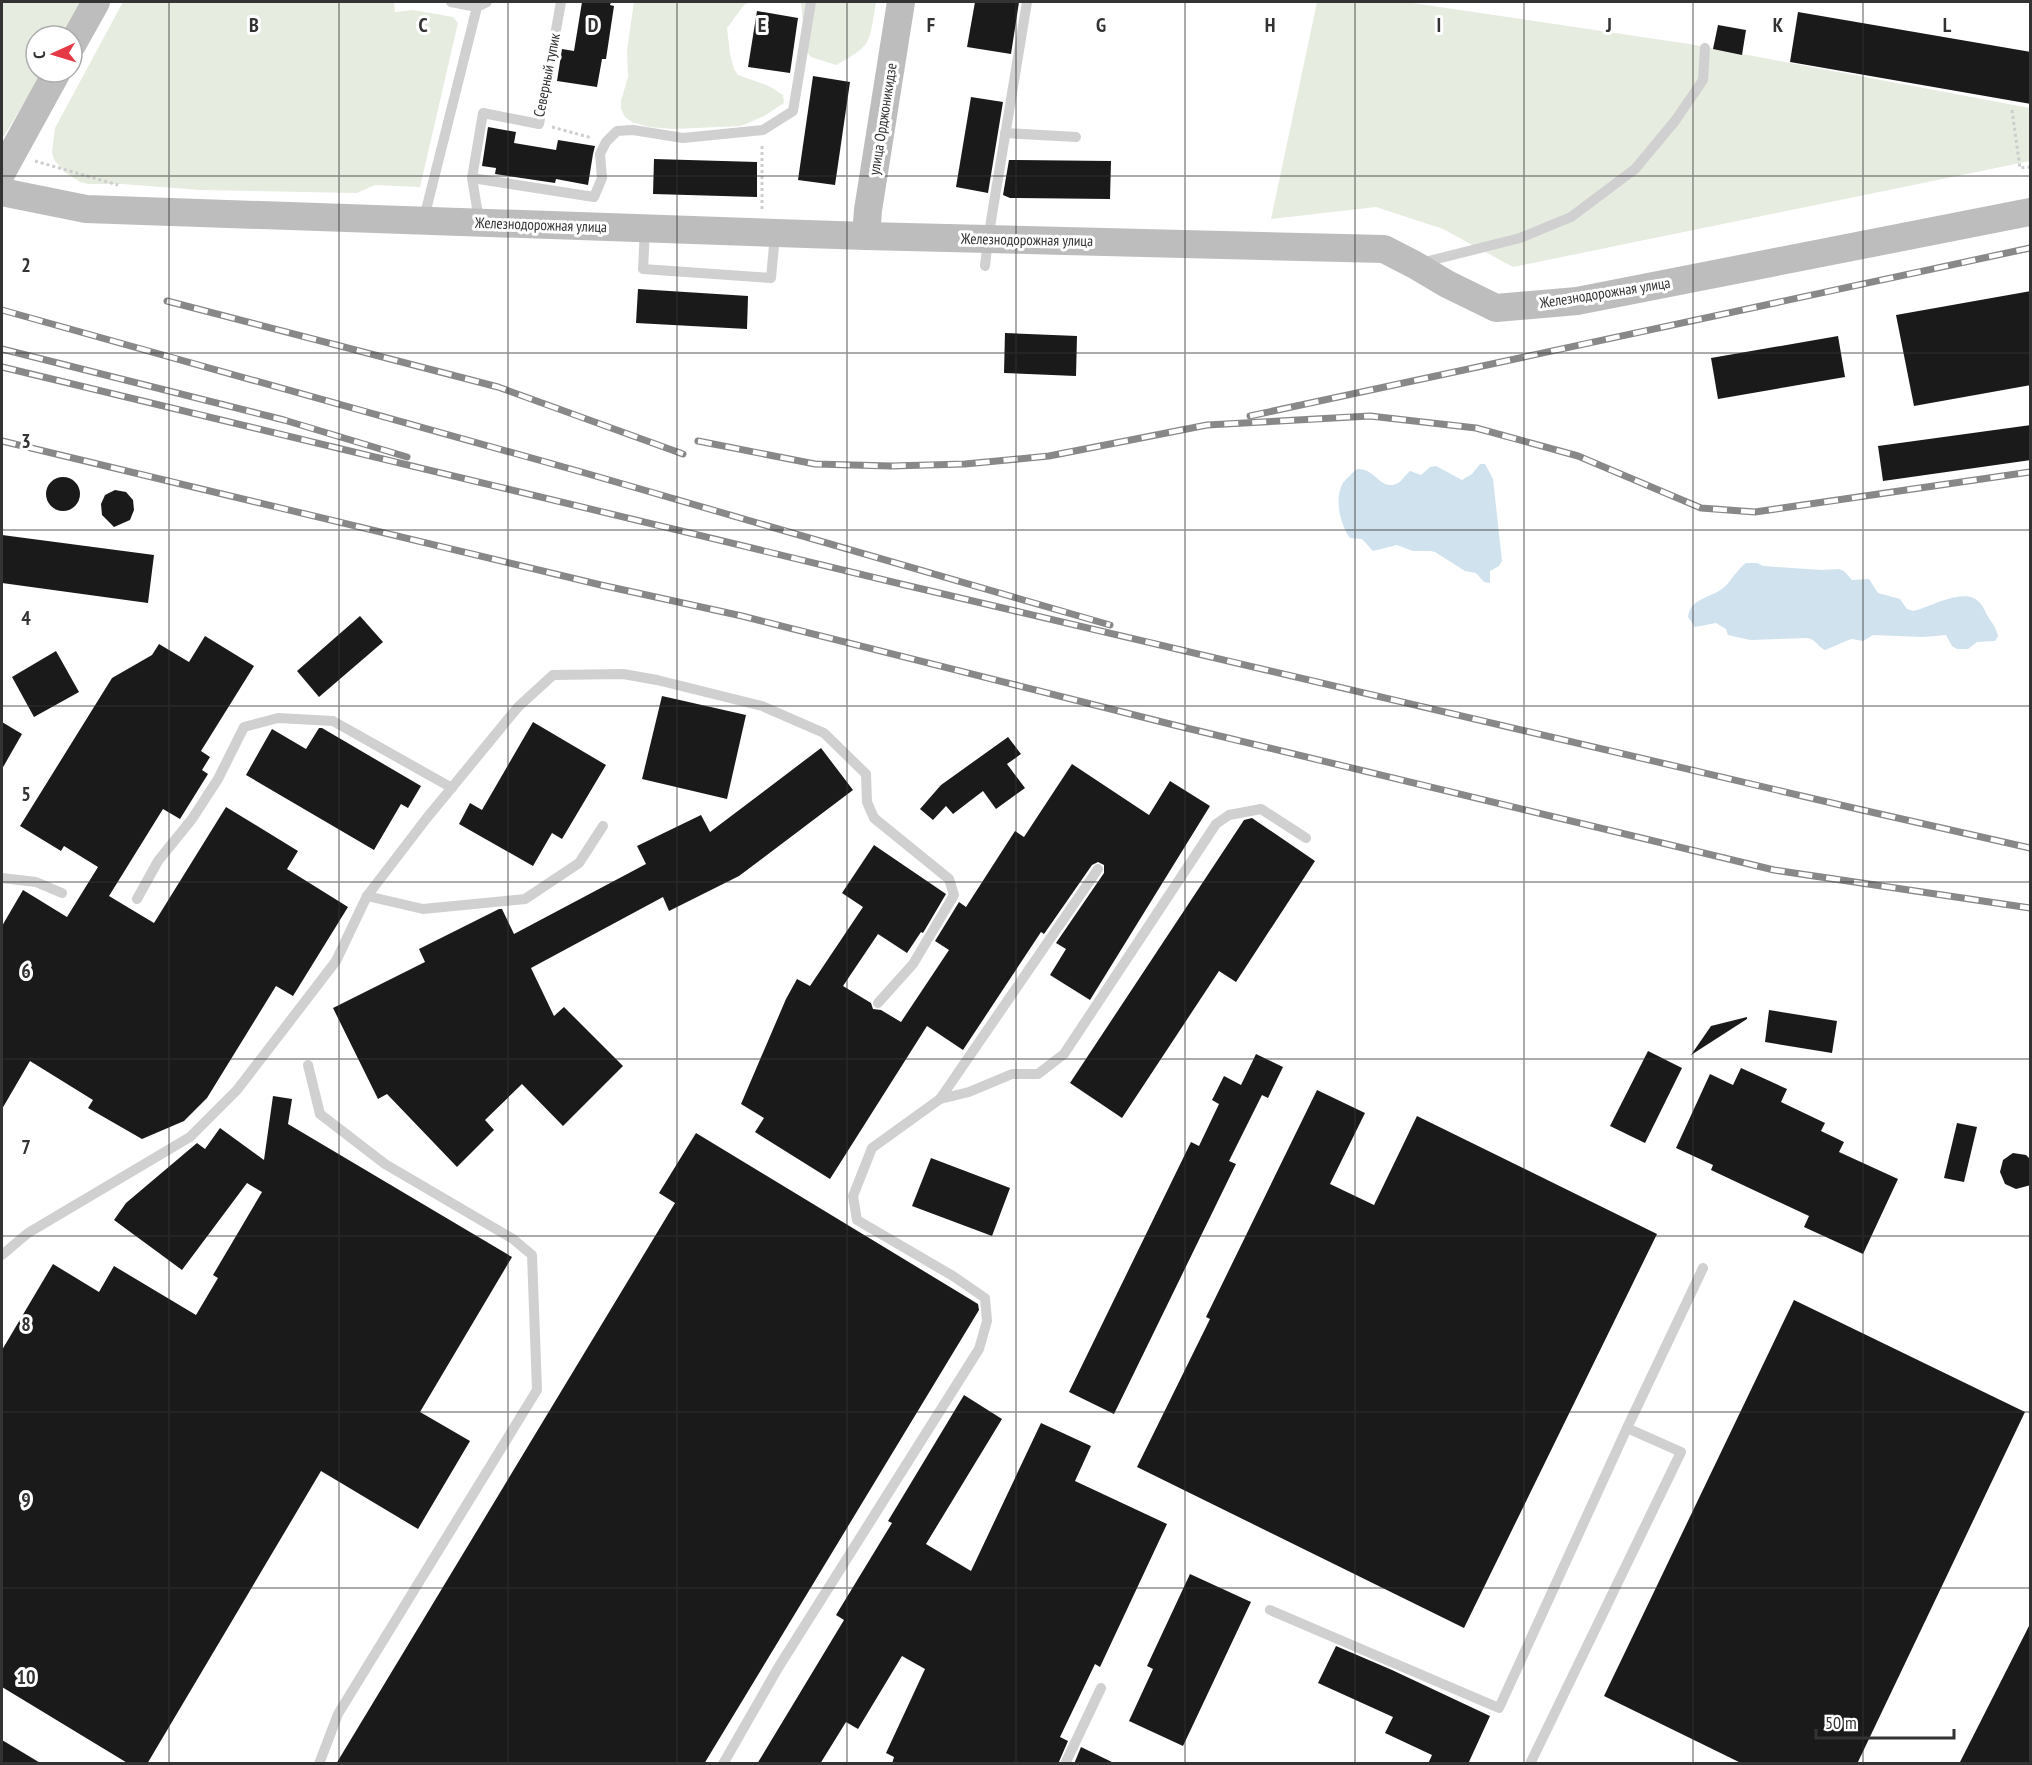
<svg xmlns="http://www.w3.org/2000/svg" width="2032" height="1765" viewBox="0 0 2032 1765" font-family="'PT Sans Narrow',sans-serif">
<rect width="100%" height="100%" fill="#fff"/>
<g fill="#e6ecdf">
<polygon points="2,2 84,2 64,36 36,36 36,72 43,72 4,136 2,136"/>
<polygon points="123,2 394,2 395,12 413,10 453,17 458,23 420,187 375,185 357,193 201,190 122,184 88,184 80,182 66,173 55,161 52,153 55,128"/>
<polygon points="634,2 750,2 744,5 727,28 730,54 734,69 738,75 769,86 783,95 784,103 764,116 741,126 673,129 649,127 632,122 625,117 621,109 621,101 628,77 627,50"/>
<path d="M801,2H876C869,41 874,45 836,65L811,57L806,50Z"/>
<polygon points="1317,2 1406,2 1689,44 2030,108 2030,161 1513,267 1443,229 1376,207 1271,219"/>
</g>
<g fill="#cfe2ee">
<path d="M1480,464H1485L1493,479L1502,561L1499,566L1490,571V583L1484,582L1476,573L1465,571L1435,552L1430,551H1413L1397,545L1373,551L1362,539L1350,538C1340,525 1334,497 1343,483C1347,478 1352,473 1357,469C1374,467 1380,490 1396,484C1402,482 1405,475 1410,471L1421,475L1430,467L1436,466L1462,480L1472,474Z"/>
<path d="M1746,563H1757L1763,566L1821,570L1839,569L1844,571L1852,580L1869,579L1878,593L1900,599L1907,609L1913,611C1929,608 1966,585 1980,603C1983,606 1985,611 1987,615C1992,623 1996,627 1998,636L1995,641L1977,642L1968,649H1957L1952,646L1946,635L1923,637L1873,635L1863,641L1852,639L1846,641L1825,650C1818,647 1816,639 1807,638L1750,640L1728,635L1726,629L1716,623L1695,627L1688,617C1691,597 1710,599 1723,588C1732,581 1736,570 1746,563Z"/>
</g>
<g fill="#1a1a1a">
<polygon points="582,2 611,2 610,5 614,6 606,59 602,59 597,87 557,81 562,49 574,51"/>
<polygon points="975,2 1019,2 1011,54 967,47"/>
<polygon points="757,11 798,18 790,73 748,67"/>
<polygon points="1798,12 2031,52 2031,104 1790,62"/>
<polygon points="1718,25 1746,30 1742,55 1713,49"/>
<polygon points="813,76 850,82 835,185 798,180"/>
<polygon points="971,97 1003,102 988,193 956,187"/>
<polygon points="488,127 516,132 514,143 556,150 558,140 595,146 593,154 588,185 556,179 555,183 495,174 496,168 482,166"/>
<polygon points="654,159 757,162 757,197 653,194"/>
<polygon points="1009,160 1111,161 1110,199 1010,198 1003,195"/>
<polygon points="638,289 748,296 747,329 636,323"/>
<polygon points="2031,291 2031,385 1914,406 1896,315"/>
<polygon points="1005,333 1077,336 1076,376 1004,373"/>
<polygon points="1838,336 1845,377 1718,399 1711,358"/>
<polygon points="2031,425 2031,460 1883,481 1878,446"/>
<circle cx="63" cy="494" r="17"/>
<polygon points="115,490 126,492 133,500 134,510 130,520 114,527 102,515 101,504 105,495"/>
<polygon points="2,535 154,555 148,603 2,583"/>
<polygon points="360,616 383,642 319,697 297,671"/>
<polygon points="205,636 254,666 201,751 210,757 202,770 208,774 180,819 163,809 109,896 154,923 226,807 298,851 287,869 348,907 293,996 276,986 207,1098 184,1121 142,1139 88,1108 93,1100 30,1061 2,1109 2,926 23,890 67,917 98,867 64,846 61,851 20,826 112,678 152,655 159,644 189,662"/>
<polygon points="56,651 79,692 34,717 12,677"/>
<polygon points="662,696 746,715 727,799 642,779"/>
<polygon points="2,722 22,734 2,769"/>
<polygon points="533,722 606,765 562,839 552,833 533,866 459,824 470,803 482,810"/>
<polygon points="319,728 322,728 421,786 408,808 401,804 374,850 246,775 272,729 306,749"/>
<polygon points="1008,737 1021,754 1007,764 1025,788 996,809 983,791 953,814 946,806 933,820 920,809 941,785"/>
<polygon points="821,748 853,790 739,876 669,911 663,897 531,968 554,1016 564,1007 623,1066 563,1126 522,1084 485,1120 494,1130 457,1167 387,1094 378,1099 333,1008 425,962 419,949 499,909 502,909 514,934 646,864 637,846 701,815 710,832"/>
<polygon points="1072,764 1149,815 1170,781 1210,806 1090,1000 1050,975 1066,949 1056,943 1104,873 1104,865 1098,862 1092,865 1044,934 1041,932 963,1050 927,1026 830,1179 755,1132 764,1118 741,1104 786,999 797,979 810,986 863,907 842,893 874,845 946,894 923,933 921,932 907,953 878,934 843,986 871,1003 873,1009 881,1010 901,1022 949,950 935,941 959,902 966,907 1015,831 1024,837"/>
<polygon points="1252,818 1315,861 1236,982 1219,971 1122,1118 1070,1083 1244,820"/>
<polygon points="1769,1010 1837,1021 1832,1053 1765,1042"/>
<polygon points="1747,1017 1747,1019 1691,1055 1711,1026"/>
<polygon points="1648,1051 1682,1068 1645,1143 1610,1126"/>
<polygon points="1256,1054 1283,1067 1268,1098 1262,1095 1229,1161 1236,1164 1114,1414 1069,1392 1191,1142 1199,1146 1219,1104 1212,1100 1224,1076 1241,1085"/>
<polygon points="1741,1068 1787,1089 1781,1102 1825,1123 1821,1131 1844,1142 1839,1152 1898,1179 1863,1254 1804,1227 1809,1216 1711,1170 1713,1165 1676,1148 1710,1074 1733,1085"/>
<polygon points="1317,1090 1365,1113 1330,1184 1374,1205 1417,1116 1657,1234 1464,1628 1137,1467 1210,1319 1206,1317"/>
<polygon points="273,1096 292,1099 288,1124 512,1257 420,1412 470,1441 418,1529 321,1471 147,1764 129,1764 2,1687 2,1350 53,1264 99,1292 114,1266 196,1315 218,1278 213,1275 262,1192 247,1183 182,1270 114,1220 126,1203 197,1143 205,1149 220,1128 264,1160"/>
<polygon points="1957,1123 1977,1127 1964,1182 1944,1178"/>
<polygon points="696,1133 978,1304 979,1310 704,1764 336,1764 675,1203 659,1193"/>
<polygon points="2013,1153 2026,1155 2031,1160 2031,1185 2016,1189 2005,1184 2000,1172 2003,1160"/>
<polygon points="931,1158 1010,1188 992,1236 912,1206"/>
<polygon points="1794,1300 2025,1412 1857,1764 1743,1764 1604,1696"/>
<polygon points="964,1395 1002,1419 926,1544 971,1571 1041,1423 1091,1446 1075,1481 1167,1524 1100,1667 1095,1664 1060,1737 1068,1741 1058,1764 892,1764 894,1757 886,1753 925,1669 902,1656 858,1729 846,1722 820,1764 757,1764 844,1620 836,1615 892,1523 888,1521"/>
<polygon points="1190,1574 1251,1602 1183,1746 1129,1721 1153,1669 1147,1666"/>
<polygon points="2031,1622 2031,1764 1959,1764"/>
<polygon points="1336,1646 1392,1670 1490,1716 1468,1764 1428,1764 1432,1755 1385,1733 1393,1717 1318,1683"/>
<polygon points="2,1740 42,1764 2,1764"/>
<polygon points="1081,1747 1116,1764 1074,1764"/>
</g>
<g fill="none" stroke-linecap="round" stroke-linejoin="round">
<g stroke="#cdcdcd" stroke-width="3" stroke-dasharray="3 3" stroke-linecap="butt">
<polyline points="2012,110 2020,168 2030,167"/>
<polyline points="552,127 592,138"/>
<polyline points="35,161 118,185"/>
<polyline points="762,209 762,144"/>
</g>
<g stroke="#d0d0d0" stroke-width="10">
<polyline points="451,2 477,7"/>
<polyline points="1005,133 1076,137"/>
<polyline points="472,178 594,197 602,178 600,154 606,142 617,131 633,130 683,138 763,130 793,111 811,2"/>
<polyline points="424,218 477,7 487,2"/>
<polyline points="479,220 472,178 483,113 539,124 561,2"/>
<polyline points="645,229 643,269 771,278 775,235"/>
<polyline points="1421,263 1520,238 1571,217 1635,169 1675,121 1703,80 1705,48"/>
<polyline points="985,266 988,239 1027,2"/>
<polyline points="2,878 36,882 62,893"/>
<polyline points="367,896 423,909 525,899 579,863 603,826"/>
<polyline points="137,899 158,861 192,819 218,779 244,727 278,718 333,721 452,788"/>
<polyline points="308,1065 320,1114 385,1164 513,1239 532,1255 537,1390 338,1714 319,1764"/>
<polyline points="940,1099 1098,869"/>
<polyline points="2,1255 28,1233 190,1137 237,1090 336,961 367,896 426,819 518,707 553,675 623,674 657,680 762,706 824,733 866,774 867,802 874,818 949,879 954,895 913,964 878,1003"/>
<polyline points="1270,1610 1499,1708 1627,1428"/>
<polyline points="723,1764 778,1668 979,1349 987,1321 985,1298 953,1276 857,1220 853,1196 872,1148 940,1099 969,1092 1012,1074 1038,1074 1064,1054 1216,824 1229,815 1261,809 1306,838"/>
<polyline points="1065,1764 1101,1688"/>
<polyline points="1530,1764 1681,1452 1627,1428 1703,1268"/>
</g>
<g stroke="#bdbdbd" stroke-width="28">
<polyline points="72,45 96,2"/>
<polyline points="2,172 57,72"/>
<polyline points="2,192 86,209 866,236 1384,249 1415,265 1447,284 1496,308 1577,301 2030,212"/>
<polyline points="866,236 868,210 901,2"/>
</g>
<defs>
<g id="rail">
<polyline points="167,301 498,387 683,454"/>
<polyline points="2,310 585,473 1110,625"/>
<polyline points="2,349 284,420 407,457"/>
<polyline points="2,367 905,585 1849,807 2030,848"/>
<polyline points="1250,416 2030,248"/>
<polyline points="2,441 601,585 742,616 1174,725 1774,870 2030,908"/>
<polyline points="698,441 815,464 891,466 965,464 1049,456 1207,425 1370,416 1476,428 1578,456 1701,508 1755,512 2030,472"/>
</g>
</defs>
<use href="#rail" stroke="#888" stroke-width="7"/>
<use href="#rail" stroke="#fff" stroke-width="4.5" stroke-dasharray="14" stroke-linecap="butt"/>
</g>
<path fill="none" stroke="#333" stroke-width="1.5" stroke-opacity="0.55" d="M169,2V1764M339,2V1764M508,2V1764M677,2V1764M847,2V1764M1016,2V1764M1185,2V1764M1355,2V1764M1524,2V1764M1693,2V1764M1863,2V1764M2,176H2030M2,353H2030M2,530H2030M2,706H2030M2,882H2030M2,1059H2030M2,1236H2030M2,1412H2030M2,1588H2030"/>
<g text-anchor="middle" stroke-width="6" stroke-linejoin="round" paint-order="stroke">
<g font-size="15" fill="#333" stroke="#fff">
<text transform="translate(547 75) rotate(-79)" y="5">Северный тупик</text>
<text transform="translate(883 119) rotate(-81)" y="5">улица Орджоникидзе</text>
<text transform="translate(541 225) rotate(2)" y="5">Железнодорожная улица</text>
<text transform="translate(1027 240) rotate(1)" y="5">Железнодорожная улица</text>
<text transform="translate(1605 293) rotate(-9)" y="5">Железнодорожная улица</text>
</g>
</g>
<g font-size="20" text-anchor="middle" font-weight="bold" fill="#333" stroke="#fff" stroke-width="6" stroke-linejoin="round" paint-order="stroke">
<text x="254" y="32">B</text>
<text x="423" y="32">C</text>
<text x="593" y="32">D</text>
<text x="762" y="32">E</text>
<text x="931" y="32">F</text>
<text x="1101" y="32">G</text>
<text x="1270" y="32">H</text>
<text x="1439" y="32">I</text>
<text x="1609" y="32">J</text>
<text x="1778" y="32">K</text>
<text x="1947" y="32">L</text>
<text x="26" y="272">2</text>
<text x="26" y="448">3</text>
<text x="26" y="625">4</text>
<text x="26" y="801">5</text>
<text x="26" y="978">6</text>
<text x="26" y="1154">7</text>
<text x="26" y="1331">8</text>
<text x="26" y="1507">9</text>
<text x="26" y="1684">10</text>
</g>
<rect width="2032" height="1765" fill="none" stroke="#333333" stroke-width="6"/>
<g transform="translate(54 54) rotate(266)"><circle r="28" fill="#ffffff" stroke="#adadad" stroke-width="1.5"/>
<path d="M0-4.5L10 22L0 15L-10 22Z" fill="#e63946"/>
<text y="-9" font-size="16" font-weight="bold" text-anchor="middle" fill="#333333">С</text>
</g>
<path d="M1816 1729v9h138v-9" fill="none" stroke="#333333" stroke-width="3"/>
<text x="1825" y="1729" font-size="18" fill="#333333" stroke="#ffffff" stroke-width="4.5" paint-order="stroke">50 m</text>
</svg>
